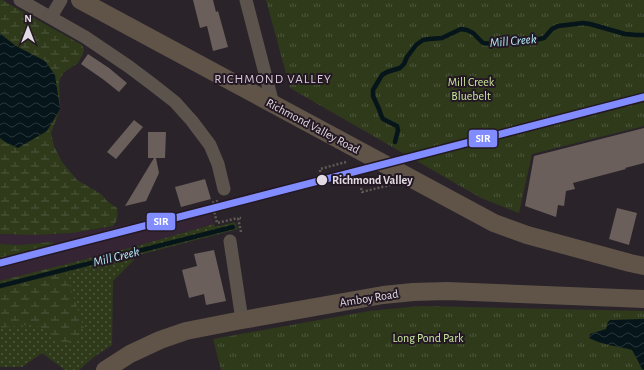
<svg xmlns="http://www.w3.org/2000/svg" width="644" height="370" viewBox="0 0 644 370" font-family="'Alegreya Sans',sans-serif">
<defs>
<pattern id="grass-dots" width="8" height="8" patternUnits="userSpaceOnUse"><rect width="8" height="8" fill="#2f3a1b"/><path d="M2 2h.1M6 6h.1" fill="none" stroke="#4d563c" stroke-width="1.8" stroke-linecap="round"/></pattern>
<pattern id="wetland-marsh" width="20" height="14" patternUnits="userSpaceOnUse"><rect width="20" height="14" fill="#2f3a1b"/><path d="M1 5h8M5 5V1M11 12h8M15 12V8" fill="none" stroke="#4d563c"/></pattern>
<pattern id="park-tufts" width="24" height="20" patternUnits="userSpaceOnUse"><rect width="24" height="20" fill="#2f3a1b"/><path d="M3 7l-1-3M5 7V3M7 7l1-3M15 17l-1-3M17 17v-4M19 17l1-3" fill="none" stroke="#4d563c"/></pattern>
<pattern id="water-waves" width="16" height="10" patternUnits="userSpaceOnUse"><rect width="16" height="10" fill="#05151a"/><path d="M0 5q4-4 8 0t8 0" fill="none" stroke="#29363b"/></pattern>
</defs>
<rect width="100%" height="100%" fill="#2a242a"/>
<polygon fill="#342434" points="209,206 214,224 133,247 0,281 0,258 53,242 18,245 0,244 0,234 35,235 72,233 118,226"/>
<polygon fill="url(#grass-dots)" points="235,222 238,229 135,256 133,261 113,281 112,345 94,357 79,370 65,370 42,353 22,367 0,367 0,281 133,247 214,224 215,227"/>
<g fill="url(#wetland-marsh)">
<path d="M0,0H2L82,45L84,49L83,54L78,63L64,72L59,81L60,109L51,133L54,146L62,162L77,180L101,194L107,201L117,208C118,216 118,220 113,226L72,233L35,235L0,234Z"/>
<polygon points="53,242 53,245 48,247 0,259 0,244 18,245"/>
<path d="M63,265L84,328L78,331L76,338L62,346C51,342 54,337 47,331C34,321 15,327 0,328V281Z"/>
</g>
<g fill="url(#park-tufts)">
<polygon points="266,0 644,0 644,126 532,154 519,213 481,198 290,88"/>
<polygon points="421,306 644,311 644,370 221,370 213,339 369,311"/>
</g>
<g fill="url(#water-waves)">
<polygon points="0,33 3,36 16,46 45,61 55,75 60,109 47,131 18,148 5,142 0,138"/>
<path d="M644,319V370L642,369L637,359L632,350C618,346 602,345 589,338L590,334L606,329L608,322L610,320Z"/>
</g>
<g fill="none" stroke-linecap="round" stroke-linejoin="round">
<g stroke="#05151a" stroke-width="4.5">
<polyline points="395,142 398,130 397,126 383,119 381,115 379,109 373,96 373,90 382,75 387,72 400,68 404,64 407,57 416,45 423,40 429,39 442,38 461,29 467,30 473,33 483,43 492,44 510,40 525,42 544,38 552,29 558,26 583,23 590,24 625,34 637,35 644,35"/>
<polyline points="0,286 233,227"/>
</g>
</g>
<g fill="#6a5f5b">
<polygon points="193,0 213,0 216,12 218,11 228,47 213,51 207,26 200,28"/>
<polygon points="88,54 109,68 127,83 119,92 104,80 81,64"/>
<polygon points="134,120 143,127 116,159 107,152"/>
<polygon points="644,128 644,163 625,168 626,169 573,183 575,189 566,191 564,206 558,205 556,217 525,206 534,156"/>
<polygon points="148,132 166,132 165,158 156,158 159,173 146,201 125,206 154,158 148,158"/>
<polygon points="205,179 211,199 181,207 175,187"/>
<polygon points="617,208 637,213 629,245 609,239"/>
<polygon points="214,250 226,301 206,305 204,294 189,298 182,270 197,266 194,254"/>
</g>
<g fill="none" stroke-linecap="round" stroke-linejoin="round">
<g stroke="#605955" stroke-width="2.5" stroke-dasharray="2 2" stroke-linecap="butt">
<polyline points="320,172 320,169 346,162"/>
<polyline points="361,188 362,192 390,185"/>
<polyline points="218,201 212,203 217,223 238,218"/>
<polyline points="241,232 238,218 241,218"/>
</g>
<g stroke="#5b534c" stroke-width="13">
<polyline points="20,0 85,37 128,66 152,84 175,102 192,121 210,145 218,164 224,189"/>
<polyline points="246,0 273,104"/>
<polyline points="51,17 61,0"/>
<polyline points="230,241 242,320"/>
</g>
<g stroke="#605449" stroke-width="18">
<polyline points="80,0 494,223 527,235 630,263 644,266"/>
<polyline points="105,370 130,354 160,340 186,331 242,320 383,295 413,292 447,291 644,299"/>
</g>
<defs>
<polyline id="metro-1" points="0,263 644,97"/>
</defs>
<use href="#metro-1" stroke="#231823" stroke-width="10"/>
<use href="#metro-1" stroke="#808cff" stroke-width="7"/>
</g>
<circle fill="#e2dae2" stroke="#231823" stroke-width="1.5" cx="322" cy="180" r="6"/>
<g text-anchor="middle" stroke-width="4" stroke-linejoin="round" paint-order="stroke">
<g font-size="12" fill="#cae99e" stroke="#231823">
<text x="471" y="86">Mill Creek<tspan x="471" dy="14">Bluebelt</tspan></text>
<text x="428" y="342">Long Pond Park</text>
</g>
<g font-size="12" fill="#e2dae2" stroke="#231823">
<text transform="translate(313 126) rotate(28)" y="4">Richmond Valley Road</text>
<text transform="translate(369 298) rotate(-9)" y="4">Amboy Road</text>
</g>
<g font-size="12" font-weight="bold" fill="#e2dae2" stroke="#231823" text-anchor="start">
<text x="332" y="184">Richmond Valley</text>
</g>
<g font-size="13" font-style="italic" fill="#b3eefa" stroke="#231823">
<text transform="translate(513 40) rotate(-5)" y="5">Mill Creek</text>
<text transform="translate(116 256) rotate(-14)" y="5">Mill Creek</text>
</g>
<g font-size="13" letter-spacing="1" fill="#dacad9" stroke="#231823">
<text x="273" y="83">RICHMOND VALLEY</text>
</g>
</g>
<g stroke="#231823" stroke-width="1.5">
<rect x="468" y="129" width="30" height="19" rx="4" fill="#808cff"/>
<rect x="146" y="212" width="30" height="19" rx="4" fill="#808cff"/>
</g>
<g font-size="11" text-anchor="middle" font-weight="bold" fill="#fff">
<text x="483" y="142">SIR</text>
<text x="161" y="225">SIR</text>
</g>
<g transform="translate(28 28)" stroke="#231823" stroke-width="3" paint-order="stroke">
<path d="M0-3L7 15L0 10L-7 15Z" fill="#e2dae2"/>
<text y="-6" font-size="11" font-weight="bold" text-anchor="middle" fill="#e2dae2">N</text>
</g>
</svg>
